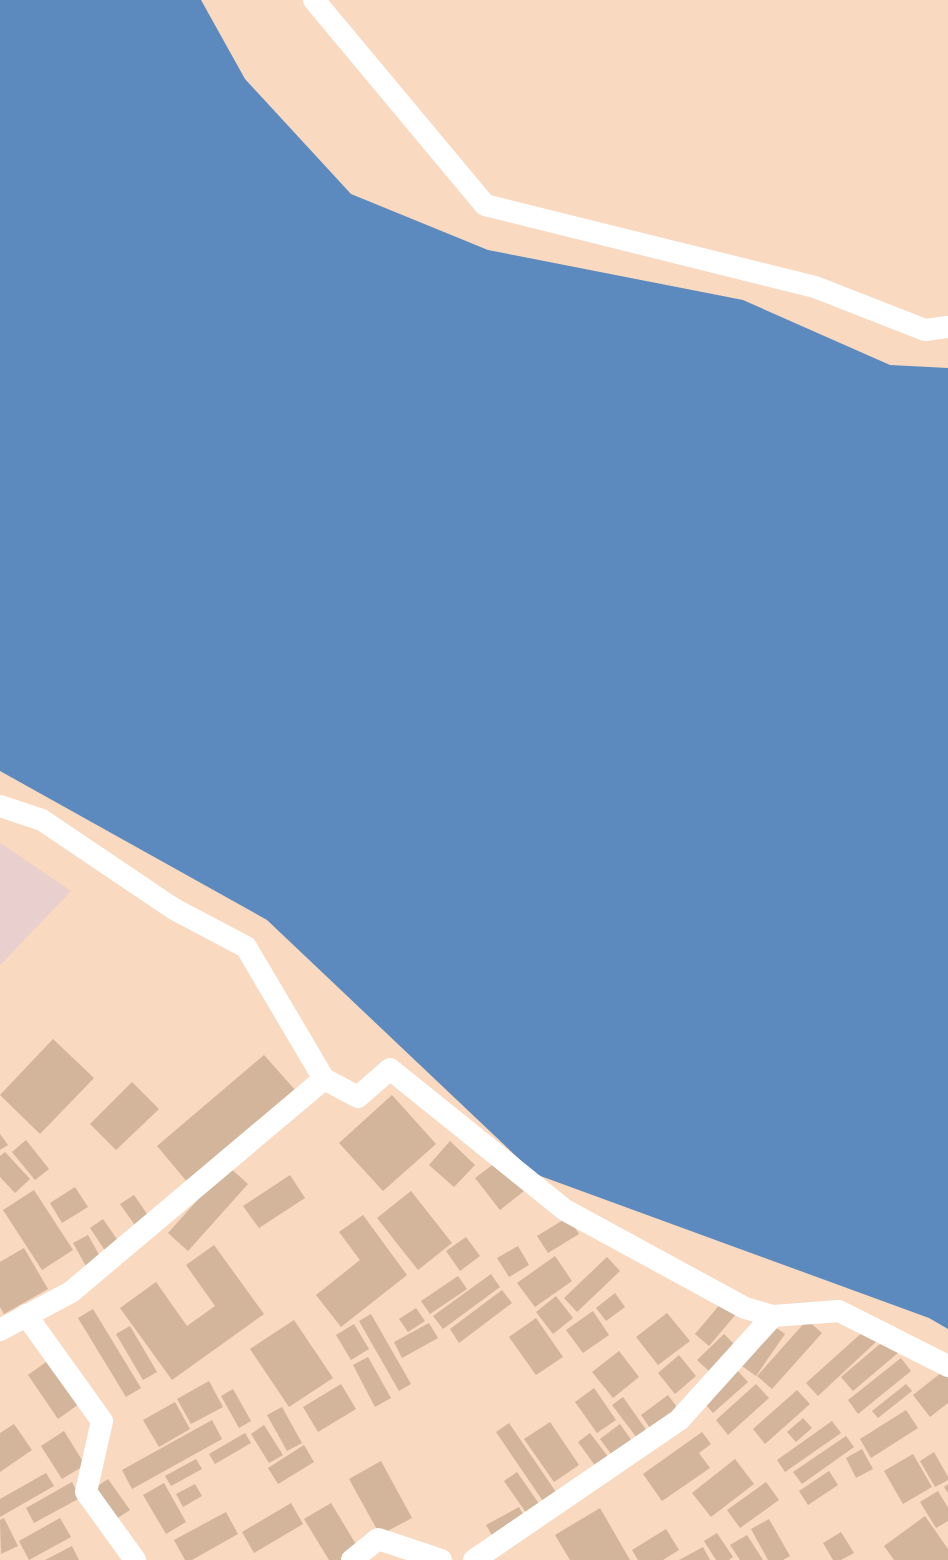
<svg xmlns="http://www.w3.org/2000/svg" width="948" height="1560" viewBox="0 0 948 1560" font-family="'Noto Sans',sans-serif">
<rect width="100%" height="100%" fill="#f9d9bf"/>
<polygon fill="#e9cfcd" points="0,843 71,891 0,965"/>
<polygon fill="#5c8abf" points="0,0 201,0 245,79 351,194 488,250 743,300 890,365 948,368 948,1329 929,1318 535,1174 267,920 0,771"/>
<g fill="#d3b59b">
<polygon points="53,1039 94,1078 40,1134 0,1095"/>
<polygon points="264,1055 296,1091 188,1183 157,1146"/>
<polygon points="132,1082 159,1109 116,1150 90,1124"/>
<polygon points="392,1095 436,1144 383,1191 339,1143"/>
<polygon points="0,1134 8,1145 0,1150"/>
<polygon points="26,1140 49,1169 35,1180 12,1152"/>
<polygon points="450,1141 475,1165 454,1187 429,1165"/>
<polygon points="5,1152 30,1179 15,1193 0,1177 0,1156"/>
<polygon points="499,1160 524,1191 500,1210 475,1178"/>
<polygon points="228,1166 248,1184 188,1251 168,1233"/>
<polygon points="290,1175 305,1198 259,1228 243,1206"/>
<polygon points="75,1187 88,1207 62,1223 50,1203"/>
<polygon points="34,1190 73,1250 42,1270 3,1210"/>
<polygon points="411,1191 452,1243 418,1270 377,1218"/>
<polygon points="134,1195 152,1221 139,1231 120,1204"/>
<polygon points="363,1215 407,1275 341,1327 316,1295 360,1260 339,1232"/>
<polygon points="568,1217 579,1234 548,1253 537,1236"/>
<polygon points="103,1219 121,1245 108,1255 90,1228"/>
<polygon points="88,1235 102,1260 87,1268 73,1243"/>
<polygon points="466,1237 480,1256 460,1271 446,1251"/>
<polygon points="214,1245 264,1314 172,1380 120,1308 156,1282 187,1326 215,1306 186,1265"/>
<polygon points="518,1246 529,1265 509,1277 497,1258"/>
<polygon points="24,1248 48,1289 4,1314 0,1307 0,1262"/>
<polygon points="555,1256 572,1281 535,1307 517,1283"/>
<polygon points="607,1257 620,1271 577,1312 564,1298"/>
<polygon points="491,1274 500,1287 443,1329 433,1316"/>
<polygon points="458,1276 467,1289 430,1314 421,1301"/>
<polygon points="502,1290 512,1303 459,1343 450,1329"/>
<polygon points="615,1293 625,1307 606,1321 596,1308"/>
<polygon points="556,1296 573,1318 553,1334 536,1312"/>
<polygon points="722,1302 736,1314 709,1346 695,1334"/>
<polygon points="416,1308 425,1321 408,1332 399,1319"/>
<polygon points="93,1309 141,1388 126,1397 78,1318"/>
<polygon points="593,1311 609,1335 583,1353 566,1330"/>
<polygon points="667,1313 690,1341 658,1365 636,1337"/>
<polygon points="371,1314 411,1384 399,1391 359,1321"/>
<polygon points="536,1318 563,1357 536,1375 509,1337"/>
<polygon points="294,1320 333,1378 289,1407 250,1349"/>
<polygon points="807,1320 822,1333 772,1389 757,1376"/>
<polygon points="429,1323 438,1338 402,1358 394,1342"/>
<polygon points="354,1324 369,1349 351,1360 336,1335"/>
<polygon points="771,1324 785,1334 756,1376 742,1366"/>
<polygon points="130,1326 157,1372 143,1380 116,1334"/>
<polygon points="866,1329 877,1341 818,1396 806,1383"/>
<polygon points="724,1334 737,1347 711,1373 697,1360"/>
<polygon points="887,1338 899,1352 853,1391 841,1377"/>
<polygon points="619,1351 639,1377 613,1398 592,1372"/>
<polygon points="679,1355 696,1376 675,1394 658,1373"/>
<polygon points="368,1357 391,1398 375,1407 353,1365"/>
<polygon points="901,1358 911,1371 858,1414 848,1400"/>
<polygon points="49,1360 79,1404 58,1419 28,1375"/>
<polygon points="735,1368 748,1382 713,1413 700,1398"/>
<polygon points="946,1369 948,1372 948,1403 930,1417 913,1395"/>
<polygon points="209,1381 223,1407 191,1424 177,1399"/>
<polygon points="341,1384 356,1409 318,1432 303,1407"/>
<polygon points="756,1384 769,1398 728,1435 716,1420"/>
<polygon points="906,1384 912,1391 878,1418 872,1411"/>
<polygon points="594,1388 616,1420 597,1433 575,1402"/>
<polygon points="233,1389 251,1421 239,1428 221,1396"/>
<polygon points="797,1390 810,1404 765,1444 753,1429"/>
<polygon points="668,1395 679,1410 652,1431 641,1415"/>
<polygon points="623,1397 647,1431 637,1438 612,1405"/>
<polygon points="175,1402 190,1429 159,1447 143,1420"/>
<polygon points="282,1407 302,1443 287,1451 267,1415"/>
<polygon points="906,1410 918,1428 871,1458 860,1439"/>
<polygon points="803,1418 812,1428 796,1442 787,1432"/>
<polygon points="212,1420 222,1439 132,1489 122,1470"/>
<polygon points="832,1421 841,1433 785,1472 777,1460"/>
<polygon points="550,1422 579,1465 554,1482 524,1439"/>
<polygon points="509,1423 560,1498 547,1507 496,1432"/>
<polygon points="14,1424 32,1450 0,1472 0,1433"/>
<polygon points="620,1424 634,1444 614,1458 600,1439"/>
<polygon points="264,1425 283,1455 269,1463 251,1434"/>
<polygon points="64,1431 85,1465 62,1479 41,1446"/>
<polygon points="702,1432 711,1444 699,1453 710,1468 662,1501 643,1474"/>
<polygon points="245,1433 251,1443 215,1464 209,1454"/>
<polygon points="590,1433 612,1462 599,1471 578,1442"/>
<polygon points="846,1436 854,1447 802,1484 793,1472"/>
<polygon points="304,1445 314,1462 278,1484 268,1468"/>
<polygon points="862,1449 873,1469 856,1478 846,1458"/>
<polygon points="934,1452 948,1477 948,1480 935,1487 920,1461"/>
<polygon points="913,1454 932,1487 903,1504 884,1471"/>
<polygon points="196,1459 202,1469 171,1486 165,1476"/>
<polygon points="735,1459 754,1484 711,1517 692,1493"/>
<polygon points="381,1461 412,1518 380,1535 349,1479"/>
<polygon points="829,1471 838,1485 808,1505 799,1491"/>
<polygon points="517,1472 542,1508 529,1517 504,1481"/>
<polygon points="46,1473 54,1486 0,1517 0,1499"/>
<polygon points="108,1479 130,1510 113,1521 92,1490"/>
<polygon points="72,1482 80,1498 34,1523 26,1508"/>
<polygon points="766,1482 779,1500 740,1528 727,1510"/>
<polygon points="164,1483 186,1522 166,1534 143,1495"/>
<polygon points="195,1484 202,1496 183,1507 176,1494"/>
<polygon points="948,1484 948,1493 944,1487"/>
<polygon points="938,1491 948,1508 948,1521 936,1528 920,1502"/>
<polygon points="291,1503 303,1524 254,1553 242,1532"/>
<polygon points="331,1503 360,1551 345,1560 329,1560 304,1519"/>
<polygon points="519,1507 527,1521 494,1539 486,1525"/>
<polygon points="600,1508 630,1560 570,1560 555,1535"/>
<polygon points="226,1512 238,1534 192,1560 185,1560 174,1540"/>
<polygon points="925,1516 948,1549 948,1560 894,1560 884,1546"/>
<polygon points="4,1518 18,1546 1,1554 0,1520"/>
<polygon points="60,1518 71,1537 29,1560 19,1541"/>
<polygon points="769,1519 790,1556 783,1560 768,1560 751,1529"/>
<polygon points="666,1529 679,1550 663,1560 638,1560 632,1550"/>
<polygon points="841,1532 854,1553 841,1560 833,1560 823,1543"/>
<polygon points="717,1533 733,1557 729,1560 716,1560 704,1541"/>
<polygon points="747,1535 763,1560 740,1560 730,1545"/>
<polygon points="72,1546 79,1560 45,1560"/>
<polygon points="703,1547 710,1560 679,1560"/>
</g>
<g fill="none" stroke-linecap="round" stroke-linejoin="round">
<g stroke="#fff" stroke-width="22">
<polyline points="314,0 485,205 815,287 925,330 948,327"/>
<polyline points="0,806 42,820 174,909 246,947 324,1079 358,1097 390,1069 565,1210 745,1308 773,1316 839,1311 948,1366"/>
<polyline points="26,1315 102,1421 86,1492 135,1560"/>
<polyline points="0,1330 71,1292 324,1079"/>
<polyline points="352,1560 378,1539 441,1560"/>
<polyline points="474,1560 679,1420 773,1316"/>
</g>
</g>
</svg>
